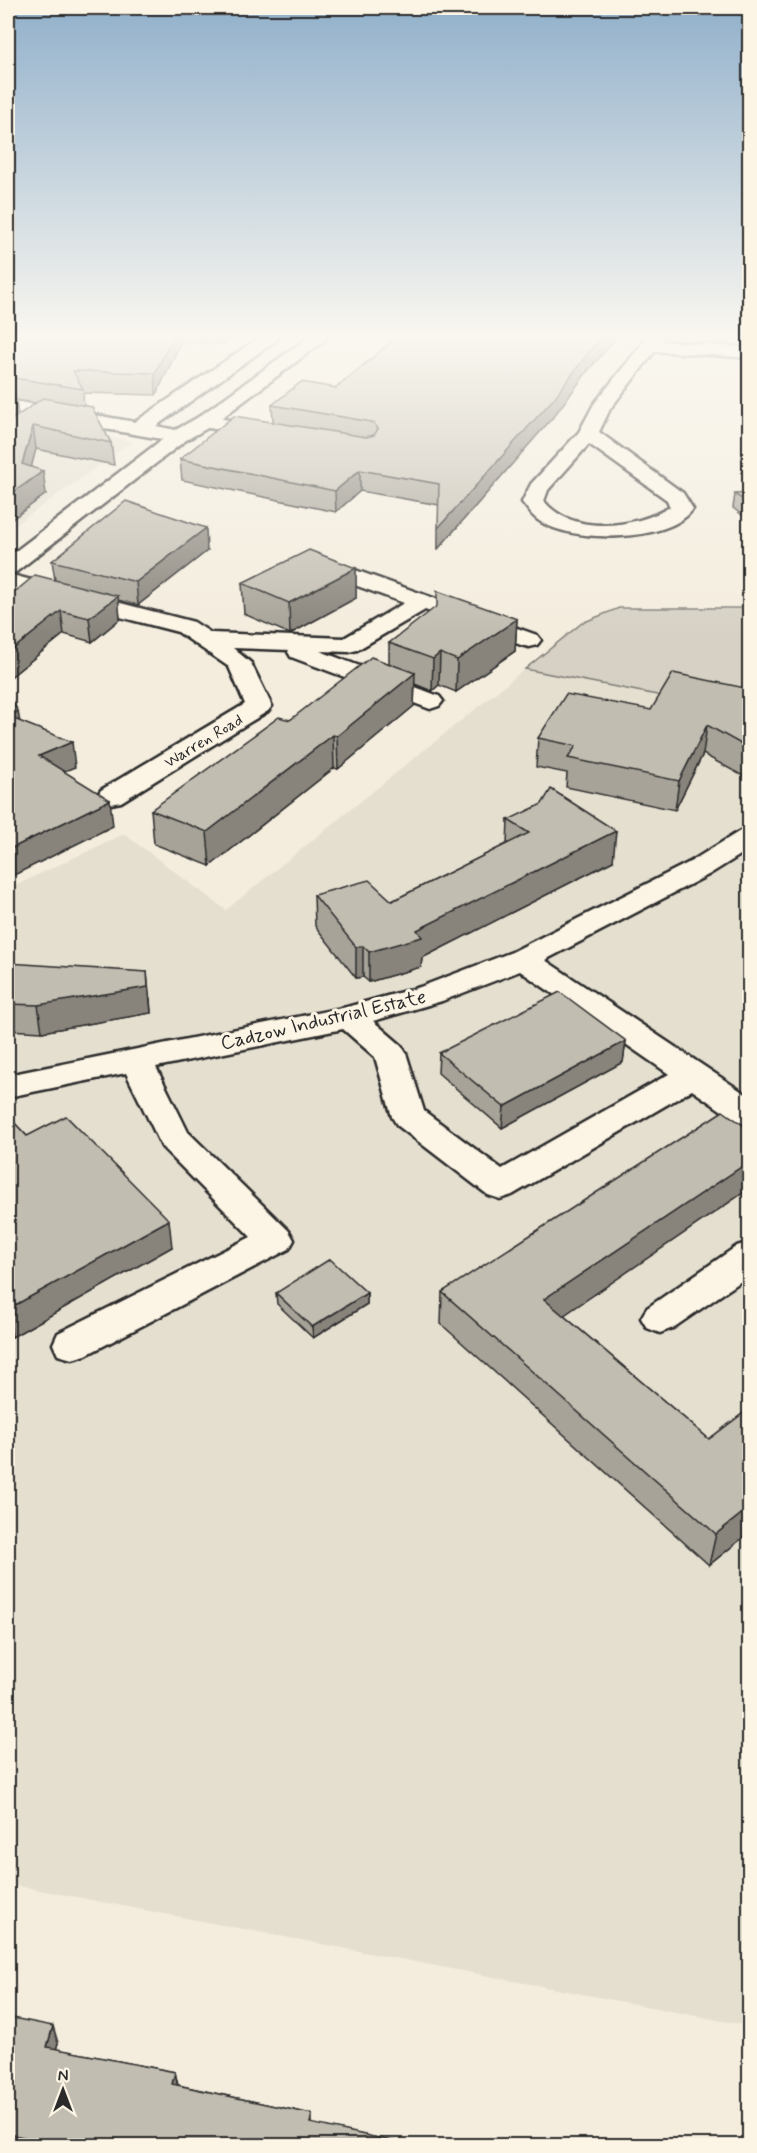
<svg xmlns="http://www.w3.org/2000/svg" width="757" height="2153" viewBox="0 0 757 2153" font-family="Mynerve,sans-serif">
<rect width="100%" height="100%" fill="#f4edde"/>
<filter id="ink" filterUnits="userSpaceOnUse"><feTurbulence type="fractalNoise" baseFrequency=".0167" numOctaves="2"/><feDisplacementMap in="SourceGraphic" scale="12" xChannelSelector="R" yChannelSelector="G"/><feConvolveMatrix kernelMatrix="1 2 1 2 8 2 1 2 1" color-interpolation-filters="sRGB"/></filter>
<g filter="url(#ink)">
<g fill="#e5dfd0">
<polygon points="12,420 133,441 8,530 8,422"/>
<polygon points="525,669 749,713 749,2026 8,1884 8,889 124,834 226,910"/>
</g>
<g fill="#d6d1c4" stroke="#807e78" stroke-width="1.5">
<path d="M670,334H743C725,350 698,344 675,343L669,336Z"/>
<polygon points="619,608 749,608 749,713 525,669 582,623"/>
</g>
<g fill="none" stroke-linecap="round" stroke-linejoin="round">
<defs>
<g id="minor">
<polygon points="265,334 285,334 156,426 186,432 189,436 186,440 179,442 8,412 8,400 135,422"/>
<path d="M646,334H664L661,341L750,348V358L655,351L610,409L599,432L683,493L693,509C668,544 570,543 538,520C532,516 527,508 522,502L531,484L579,432L594,404L642,344ZM589,444L667,500L670,507C636,528 572,536 544,501L548,490Z"/>
<polygon points="204,416 267,426 274,428 277,432 274,436 267,438 197,426 194,422 197,418"/>
<polygon points="316,556 537,635 541,640 537,645 529,647 521,645 425,610 357,650 349,652 320,651 439,696 443,701 439,706 430,709 291,657 288,652 289,650 233,648 251,663 272,706 268,711 121,802 111,804 101,802 97,796 101,790 245,704 229,667 178,632 8,588 8,574 194,622 211,633 344,638 404,603 308,568 305,563 308,558"/>
<path d="M750,829V849L710,874L545,960L750,1097V1125L738,1122L692,1090L512,1195L500,1199L488,1195L397,1125L392,1117L375,1057L343,1029L156,1067L188,1132L289,1231L294,1240L289,1249L86,1355L72,1359L58,1355L53,1344L58,1333L251,1237L162,1147L126,1073L8,1097V1075L347,1007L420,987L512,952L690,862L740,831ZM520,971L669,1074L502,1169L424,1111L406,1053L401,1045L373,1021L442,1001Z"/>
<polygon points="750,1242 750,1275 673,1328 660,1333 647,1328 641,1318 647,1308 737,1246"/>
</g>
<polygon id="major" points="313,334 333,334 211,426 186,440 16,572 8,574 8,557 172,432 197,418"/>
</defs>
<use href="#minor" stroke="#2b2b2b" stroke-width="5"/>
<use href="#major" stroke="#2b2b2b" stroke-width="5"/>
<use href="#minor" fill="#fcf5e5" fill-rule="evenodd"/>
<use href="#major" fill="#fcf5e5" fill-rule="evenodd"/>
</g>
<g fill="#a7a398" stroke="#2b2b2b" stroke-width="1.5" fill-rule="evenodd">
<path d="M8,334H228L224,344L181,342L156,395L83,393L84,406L111,443L114,465L36,449L31,467L46,494L8,522ZM16,400L36,403L18,415Z"/>
<polygon points="386,334 620,334 590,368 553,417 438,549 439,505 360,491 336,512 182,480 180,459 273,422 272,405 336,388 398,337 386,335"/>
<polygon points="750,493 750,521 733,508 735,494"/>
<polygon points="207,551 138,605 118,600 120,619 92,642 64,634 8,679 8,592 17,590 55,580 52,561"/>
<polygon points="356,568 356,598 290,634 244,614 242,583"/>
<polygon points="517,619 515,651 456,692 439,685 432,691 415,684 414,706 338,769 334,768 210,866 154,844 151,810 290,720 389,664 389,643"/>
<polygon points="750,689 750,780 703,754 675,810 566,787 567,773 536,767 538,738 651,710"/>
<polygon points="508,820 613,861 422,958 421,967 369,982 363,977 356,978 315,926 314,895 392,901 507,844"/>
<polygon points="8,963 150,998 151,1013 42,1032 8,1030"/>
<polygon points="626,1041 623,1062 502,1128 438,1073 439,1053"/>
<polygon points="8,1116 27,1136 172,1247 12,1337 8,1331"/>
<polygon points="750,1130 750,1188 563,1315 709,1439 750,1408 750,1532 709,1565 441,1324 442,1292"/>
<polygon points="276,1293 367,1293 367,1304 313,1338 277,1304"/>
<polygon points="8,2017 58,2043 56,2049 175,2072 178,2085 312,2114 312,2124 410,2145 8,2145"/>
</g>
<g fill="#88847c" stroke="#2b2b2b" stroke-width="1.5">
<polygon points="174,334 180,334 181,342 156,395 155,373"/>
<polygon points="223,334 228,334 224,344"/>
<polygon points="605,334 620,334 590,368 553,417 438,549 438,528"/>
<polygon points="15,394 18,416 8,425 8,400"/>
<polygon points="33,426 36,449 27,483 43,471 46,494 8,522 8,496 22,464"/>
<polygon points="360,470 360,491 336,512 335,491"/>
<polygon points="206,528 207,551 138,605 136,582"/>
<polygon points="356,568 356,598 290,634 289,603"/>
<polygon points="118,596 120,619 92,642 89,618"/>
<polygon points="61,611 64,634 8,679 8,653"/>
<polygon points="517,619 515,651 456,692 457,660"/>
<polygon points="440,653 439,685 432,691 433,659"/>
<polygon points="415,673 414,706 338,769 337,736"/>
<polygon points="18,711 22,735 9,717"/>
<polygon points="707,725 703,754 675,810 679,781"/>
<polygon points="333,735 334,768 210,866 207,832"/>
<polygon points="72,742 75,767 42,780 39,756"/>
<polygon points="110,800 113,826 8,878 8,850"/>
<polygon points="616,831 613,861 422,958 421,967 369,982 369,952 417,930"/>
<polygon points="363,946 363,977 356,978 356,947"/>
<polygon points="147,972 151,1013 42,1032 38,1005"/>
<polygon points="626,1041 623,1062 502,1128 504,1107"/>
<polygon points="750,1161 750,1188 541,1331 544,1299"/>
<polygon points="169,1220 172,1247 12,1337 8,1315 8,1309"/>
<polygon points="367,1293 367,1304 313,1338 312,1327"/>
<polygon points="750,1507 750,1532 709,1565 716,1534"/>
<polygon points="53,2026 58,2043 52,2063 47,2047"/>
<polygon points="175,2072 178,2088 172,2084"/>
</g>
<g fill="#c2bdb1" stroke="#2b2b2b" stroke-width="1.5">
<polygon points="8,334 174,334 155,373 73,371 83,389 8,377"/>
<polygon points="401,334 605,334 592,348 555,397 438,528 439,484 360,470 335,491 180,459 234,416 366,437 374,435 378,429 374,423 366,421 272,405 301,382 336,388"/>
<polygon points="8,393 15,394 8,400"/>
<polygon points="43,398 92,407 111,443 33,426 22,464 43,471 8,496 8,420 13,419"/>
<polygon points="750,493 750,505 735,494"/>
<polygon points="126,501 206,528 136,582 52,561"/>
<polygon points="309,550 356,568 289,603 242,583"/>
<polygon points="35,575 118,596 89,618 61,611 8,653 8,592 17,590"/>
<polygon points="437,591 517,619 457,660 440,653 433,659 389,643 437,606"/>
<polygon points="371,657 415,673 337,736 333,735 207,832 151,810 279,717 290,720"/>
<polygon points="673,673 750,689 750,749 707,725 679,781 568,758 576,746 538,738 566,694 651,710"/>
<polygon points="8,694 18,711 9,717 72,742 39,756 110,800 8,850"/>
<polygon points="551,789 616,831 417,930 422,937 369,952 363,946 356,947 314,895 369,880 392,901 529,833 508,820 542,804"/>
<polygon points="8,963 147,972 148,987 38,1005 8,1004"/>
<polygon points="560,992 626,1041 504,1107 439,1053"/>
<polygon points="723,1111 750,1130 750,1161 544,1299 709,1439 750,1408 750,1507 716,1534 442,1292"/>
<polygon points="8,1116 27,1136 66,1116 169,1220 8,1309"/>
<polygon points="330,1259 367,1293 312,1327 276,1293"/>
<polygon points="8,2017 53,2026 47,2047 175,2072 172,2084 312,2114 310,2123 410,2145 64,2145 8,2134"/>
</g>
</g>
<linearGradient id="sky" x2="0" y2="1"><stop stop-color="#91b0cb"/><stop offset="0.53" stop-color="#faf7f0"/><stop offset="1" stop-color="#faf7f0" stop-opacity="0"/></linearGradient>
<rect width="757" height="635" fill="url(#sky)"/>
<g text-anchor="middle" stroke-width="6" stroke-linejoin="round" paint-order="stroke">
<g font-size="16" fill="#2b2b2b" stroke="#fcf5e5">
<text transform="translate(203 740) rotate(-31)" y="6">Warren Road</text>
</g>
<g font-size="20" fill="#2b2b2b" stroke="#fcf5e5">
<text transform="translate(323 1019) rotate(-13)" y="7">Cadzow Industrial Estate</text>
</g>
</g>
<rect width="757" height="2153" fill="none" stroke="#fcf5e5" stroke-width="30"/>
<rect x="15" y="15" width="727" height="2123" fill="none" stroke="#2b2b2b" stroke-width="2" filter="url(#ink)"/>
<g transform="translate(63 2090)" stroke="#fcf5e5" stroke-width="4.5" paint-order="stroke">
<path d="M0-4.5L10 22L0 15L-10 22Z" fill="#2b2b2b"/>
<text y="-9" font-size="16" font-weight="bold" text-anchor="middle" fill="#2b2b2b">N</text>
</g>
</svg>
